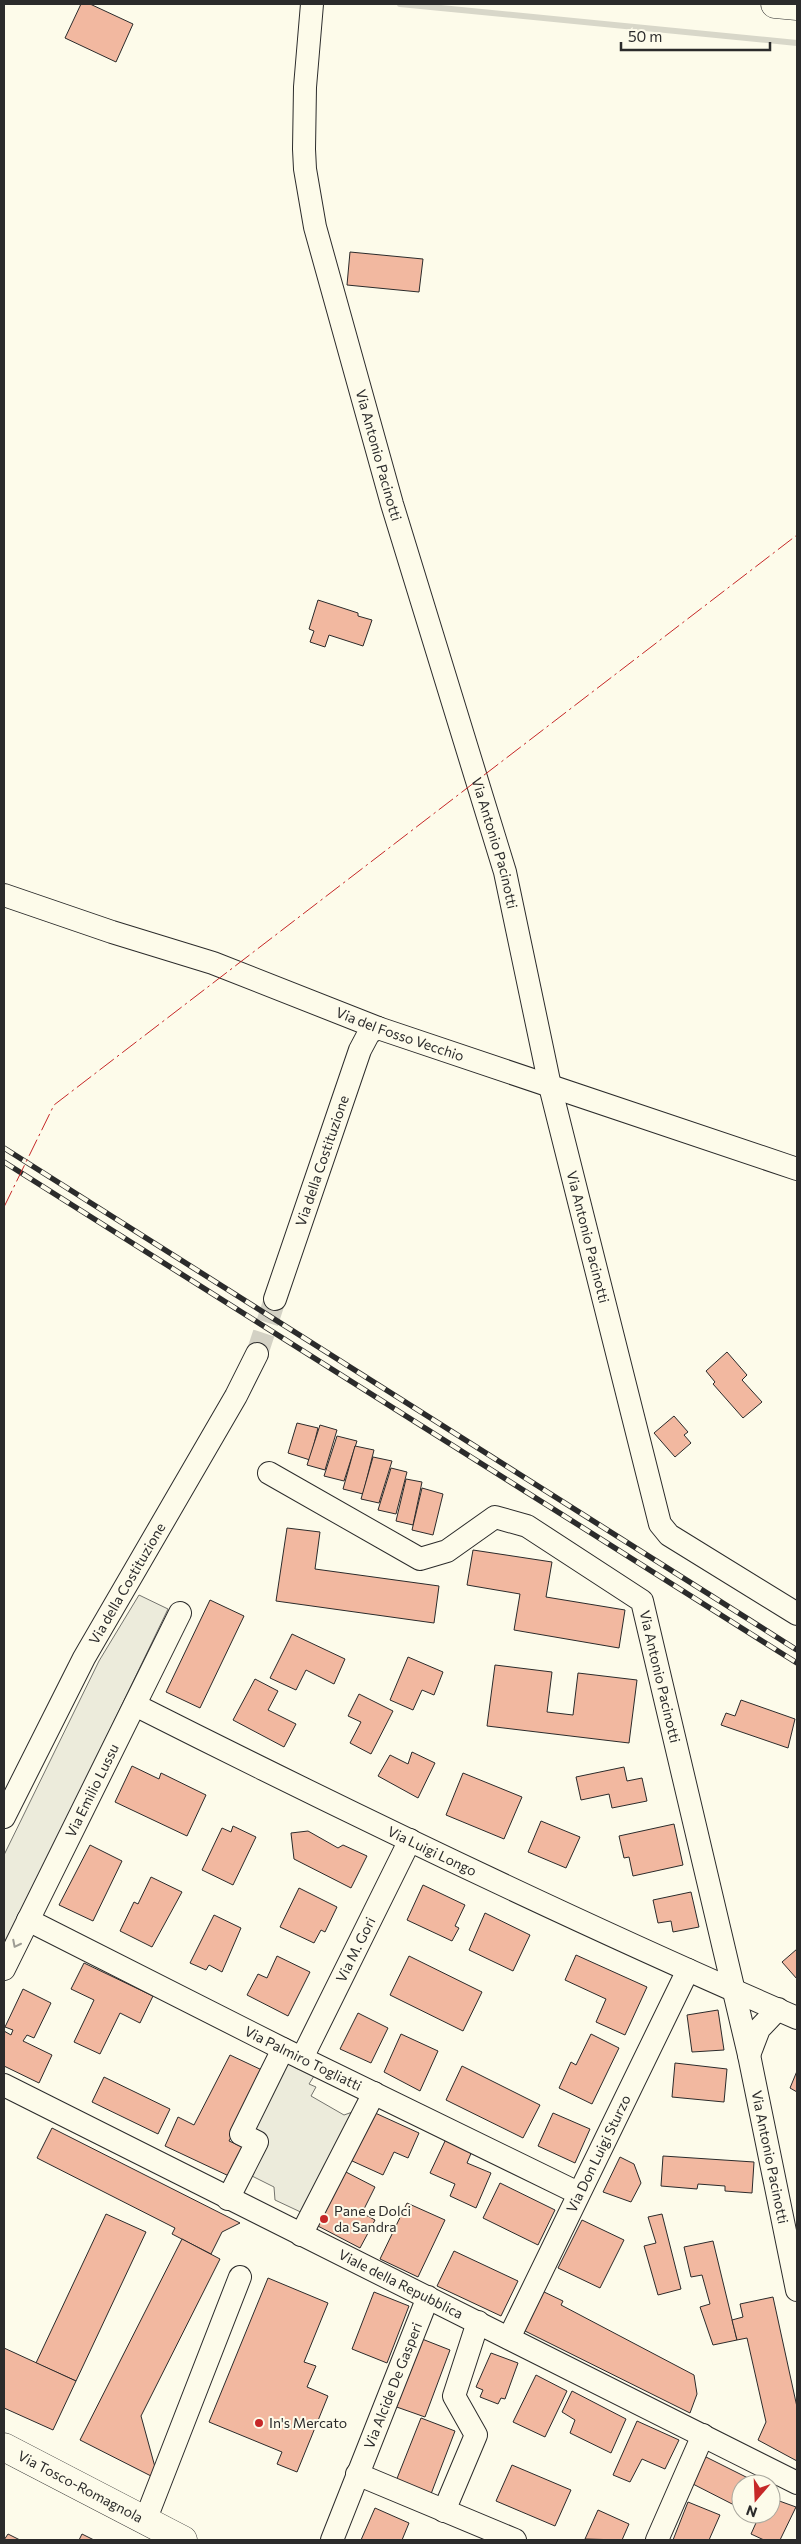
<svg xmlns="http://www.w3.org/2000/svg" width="801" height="2544" viewBox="0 0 801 2544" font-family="Commissioner,sans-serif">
<rect width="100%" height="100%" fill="#fdfbea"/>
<g fill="#ecebdb" stroke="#74746e">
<polygon points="139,1595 168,1609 4,1950 4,1855 99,1661"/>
<polygon points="283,2061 314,2076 309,2084 316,2087 311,2096 344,2115 361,2109 307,2215 275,2200 274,2187 248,2174 248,2132"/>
</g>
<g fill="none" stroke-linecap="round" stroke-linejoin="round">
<polyline stroke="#d8d7c9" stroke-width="6" points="400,4 797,43"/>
</g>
<g fill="#f2b8a0" stroke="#2b2b2b">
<polygon points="81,4 90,4 133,24 116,62 65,38"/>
<polygon points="350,252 423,259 419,292 347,285"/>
<polygon points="318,600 358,613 358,616 372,620 363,646 329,635 325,647 310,642 314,631 309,629"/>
<polygon points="727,1352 747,1375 742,1380 762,1402 743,1418 713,1384 715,1382 706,1371"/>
<polygon points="674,1416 688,1432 684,1435 691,1443 675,1457 654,1433"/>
<polygon points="297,1423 318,1428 310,1460 288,1453"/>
<polygon points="320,1425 337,1430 325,1470 307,1465"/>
<polygon points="337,1436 357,1441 344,1481 324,1476"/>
<polygon points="355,1446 374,1450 363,1494 343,1489"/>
<polygon points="373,1457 392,1461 379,1503 361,1499"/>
<polygon points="391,1468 407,1472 396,1514 378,1510"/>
<polygon points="406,1479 422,1482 413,1525 396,1521"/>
<polygon points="422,1488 443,1494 433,1535 412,1530"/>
<polygon points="287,1528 320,1532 315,1569 439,1586 434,1623 276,1601"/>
<polygon points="473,1550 552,1562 546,1597 625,1610 619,1648 514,1630 520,1594 467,1585"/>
<polygon points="210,1600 244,1616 200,1708 166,1692"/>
<polygon points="292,1634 345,1659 334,1684 306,1670 296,1690 270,1678"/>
<polygon points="408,1657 443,1672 434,1695 422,1690 413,1710 390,1700"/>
<polygon points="495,1665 552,1672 547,1712 573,1715 578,1673 637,1680 629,1743 487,1726"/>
<polygon points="255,1679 278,1691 268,1710 296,1724 284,1747 233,1720"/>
<polygon points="359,1694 393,1711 371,1754 350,1743 361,1722 348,1716"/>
<polygon points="741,1700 795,1719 788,1748 721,1725 726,1713 735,1716"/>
<polygon points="412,1752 435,1763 418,1798 378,1776 390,1755 408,1764"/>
<polygon points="132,1766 159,1779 161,1773 206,1795 187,1836 115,1802"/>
<polygon points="624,1767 627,1781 642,1778 647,1801 612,1808 609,1794 581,1800 576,1777"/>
<polygon points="463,1773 522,1797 504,1839 446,1815"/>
<polygon points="541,1821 580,1837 566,1868 528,1852"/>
<polygon points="674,1824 683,1865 633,1876 629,1857 624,1858 619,1836"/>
<polygon points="233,1826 256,1837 233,1885 202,1870 222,1828 231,1832"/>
<polygon points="308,1831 338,1848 343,1845 367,1856 351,1888 294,1859 291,1833"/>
<polygon points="90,1845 122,1861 93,1921 59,1905"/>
<polygon points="151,1877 182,1892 152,1947 120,1931 134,1902 138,1904"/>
<polygon points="423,1885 465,1905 455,1926 459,1928 452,1941 407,1920"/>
<polygon points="299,1888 337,1907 325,1932 321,1930 314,1943 280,1927"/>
<polygon points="691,1892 699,1927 673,1932 671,1921 658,1923 653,1900"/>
<polygon points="485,1913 530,1935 513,1971 469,1950"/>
<polygon points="214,1915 241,1928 222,1972 209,1965 206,1970 190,1963"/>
<polygon points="797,1949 797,1979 782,1962"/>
<polygon points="576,1955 647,1987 625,2035 596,2022 606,1999 565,1980"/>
<polygon points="277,1956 310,1972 288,2016 247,1995 258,1974 267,1978"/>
<polygon points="409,1956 482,1992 463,2031 390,1995"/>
<polygon points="84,1963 153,1996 140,2023 120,2013 100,2054 74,2042 94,2000 71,1989"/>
<polygon points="23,1989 51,2003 34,2038 27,2035 23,2041 52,2055 39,2083 4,2066 4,2031 11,2035 13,2030 5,2027"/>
<polygon points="718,2010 724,2050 692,2052 687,2015"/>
<polygon points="358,2013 388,2028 371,2063 340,2049"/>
<polygon points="401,2034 438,2051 420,2091 384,2072"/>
<polygon points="591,2034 619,2048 592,2104 559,2088 571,2062 576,2065"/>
<polygon points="230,2055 264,2071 229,2141 245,2148 231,2177 165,2146 178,2117 194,2125"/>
<polygon points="675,2063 727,2069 724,2102 672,2097"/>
<polygon points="462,2066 540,2105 523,2138 446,2100"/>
<polygon points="797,2071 797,2092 790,2088"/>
<polygon points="104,2077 170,2109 158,2134 92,2102"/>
<polygon points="373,2112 419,2133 408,2158 394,2152 383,2175 350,2160"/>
<polygon points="553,2113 590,2129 575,2163 538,2146"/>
<polygon points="52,2128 240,2223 222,2232 211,2254 172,2234 175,2228 37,2158"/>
<polygon points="446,2139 472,2151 467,2163 491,2173 476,2208 450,2196 455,2184 430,2173"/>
<polygon points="663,2156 754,2162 752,2193 725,2191 725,2186 698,2184 697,2189 661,2186"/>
<polygon points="620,2157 634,2164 641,2183 631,2202 603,2192"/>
<polygon points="344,2171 375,2187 362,2213 375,2220 360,2248 316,2225"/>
<polygon points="500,2183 555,2210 538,2245 483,2218"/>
<polygon points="407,2203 445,2220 418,2277 380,2259"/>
<polygon points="106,2214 146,2232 76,2381 36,2363"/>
<polygon points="662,2214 681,2289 658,2295 644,2246 656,2243 648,2217"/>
<polygon points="582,2220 624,2240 600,2288 558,2268"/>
<polygon points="182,2239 220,2259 141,2416 155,2467 151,2476 80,2440"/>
<polygon points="713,2241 737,2340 713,2345 700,2307 710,2304 702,2275 691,2277 684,2247"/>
<polygon points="454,2251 518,2281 501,2316 437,2286"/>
<polygon points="268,2278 328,2303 304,2362 316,2366 307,2387 328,2396 297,2472 277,2464 282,2452 209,2422"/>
<polygon points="542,2291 563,2301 561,2305 694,2375 697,2394 690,2413 523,2330"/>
<polygon points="374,2292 409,2306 387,2363 352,2349"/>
<polygon points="773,2297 797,2407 797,2461 758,2440 766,2422 747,2338 737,2340 732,2320 743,2317 740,2304"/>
<polygon points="417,2337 450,2350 425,2417 391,2405"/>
<polygon points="4,2348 76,2381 53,2430 4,2408"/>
<polygon points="491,2353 518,2363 505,2399 501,2398 498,2404 480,2397 483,2390 476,2387"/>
<polygon points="536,2375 567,2391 545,2437 513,2422"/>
<polygon points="572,2391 626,2419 611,2453 570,2433 575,2420 562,2412"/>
<polygon points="421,2418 455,2431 431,2494 396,2481"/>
<polygon points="637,2421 679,2440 665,2469 642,2459 630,2482 613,2475"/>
<polygon points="702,2455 754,2481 752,2484 741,2484 740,2508 689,2482"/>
<polygon points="512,2465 571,2490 555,2526 496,2501"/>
<polygon points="771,2498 796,2507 780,2540 764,2540 751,2534 760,2514 771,2514"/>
<polygon points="688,2502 720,2515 709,2540 673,2540"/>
<polygon points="375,2508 409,2523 402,2540 361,2540"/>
<polygon points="598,2510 629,2524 622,2540 585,2539"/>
<polygon points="8,2534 20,2540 4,2540"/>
<polygon points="82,2534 94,2540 79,2540"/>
</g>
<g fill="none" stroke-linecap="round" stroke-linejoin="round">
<polyline stroke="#d3d1c4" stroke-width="22" stroke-dasharray="22 11" stroke-linecap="butt" points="257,1354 275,1299"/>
<defs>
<g id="minor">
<path id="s1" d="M312,4L305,87L304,149L305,169L315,227L392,504L505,872L550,1086L660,1524L669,1535L797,1614"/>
<path id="s2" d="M4,895L112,932L213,963L378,1028L797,1169"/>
<path id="s3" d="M275,1299L360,1050L369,1033L378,1028"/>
<path id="s4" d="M269,1473L420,1559L447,1551L495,1517L527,1526L642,1601L749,2055L797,2290"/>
<path id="s5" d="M135,1705C353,1815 573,1921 797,2018"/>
<path id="s6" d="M4,1817L84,1658L236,1396L257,1354"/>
<path id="s7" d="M28,1920L283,2049L578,2193"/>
<path id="s8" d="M4,1969L180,1613"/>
<polyline points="749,2055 759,2029 778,2009"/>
<path id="s9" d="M302,2058L410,1840"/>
<path id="s10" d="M4,2085L797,2483"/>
<polyline points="228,2199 257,2142 241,2134 283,2049"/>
<polyline points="301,2235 374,2093"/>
<path id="s11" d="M509,2338L688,1970"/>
<polyline points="357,2474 515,2540"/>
<polyline points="444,2511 476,2435 454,2396 478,2322"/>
<polyline points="145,2521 240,2277"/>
<path id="s12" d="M332,2540L428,2297"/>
<polyline points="657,2540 703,2435"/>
</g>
<g id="major">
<polyline points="775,4 797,6"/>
<path id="s13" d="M4,2447L183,2540"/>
</g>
</defs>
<use href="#minor" stroke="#2b2b2b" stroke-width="24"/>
<use href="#major" stroke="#2b2b2b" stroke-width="29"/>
<use href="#minor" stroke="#fdfbea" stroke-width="22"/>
<use href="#major" stroke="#fdfbea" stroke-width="28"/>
<defs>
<g id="rail">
<polyline points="4,1148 797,1650"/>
<polyline points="4,1162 797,1663"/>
</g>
</defs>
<use href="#rail" stroke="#2b2b2b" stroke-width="5.5"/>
<use href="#rail" stroke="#fdfbea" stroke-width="4" stroke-dasharray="11" stroke-linecap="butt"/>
<polyline stroke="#c62828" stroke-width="1" stroke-dasharray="18 4 2.5 4" stroke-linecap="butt" points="4,1207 54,1105 797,535"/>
</g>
<defs><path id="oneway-chevron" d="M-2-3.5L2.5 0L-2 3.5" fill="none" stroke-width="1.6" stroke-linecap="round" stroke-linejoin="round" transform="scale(1.25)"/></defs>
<use stroke="#9e9d94" href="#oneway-chevron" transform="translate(16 1944) rotate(117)"/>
<g fill="#c62828" stroke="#fdfbea" stroke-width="2">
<circle cx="324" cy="2219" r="5"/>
<circle cx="259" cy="2423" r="5"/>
</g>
<g text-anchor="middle" stroke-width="4" stroke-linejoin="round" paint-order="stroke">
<g font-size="14" fill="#2b2b2b" stroke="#fdfbea">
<text dy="5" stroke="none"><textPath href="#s1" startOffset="461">Via Antonio Pacinotti</textPath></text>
<text dy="5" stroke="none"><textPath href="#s1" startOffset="866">Via Antonio Pacinotti</textPath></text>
<text dy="5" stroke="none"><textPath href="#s2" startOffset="420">Via del Fosso Vecchio</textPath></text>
<text dy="5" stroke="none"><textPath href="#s3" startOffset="146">Via della Costituzione</textPath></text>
<text dy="5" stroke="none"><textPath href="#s1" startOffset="1271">Via Antonio Pacinotti</textPath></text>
<text dy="5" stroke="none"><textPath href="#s6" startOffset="264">Via della Costituzione</textPath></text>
<text dy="5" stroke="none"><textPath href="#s4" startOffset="509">Via Antonio Pacinotti</textPath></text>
<text dy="5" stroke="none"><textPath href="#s8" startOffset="199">Via Emilio Lussu</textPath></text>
<text dy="5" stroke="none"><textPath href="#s5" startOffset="331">Via Luigi Longo</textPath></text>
<text dy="5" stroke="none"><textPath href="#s9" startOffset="121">Via M. Gori</textPath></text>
<text dy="5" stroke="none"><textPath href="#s7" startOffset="308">Via Palmiro Togliatti</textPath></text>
<text dy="5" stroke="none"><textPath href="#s11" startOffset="205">Via Don Luigi Sturzo</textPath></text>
<text dy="5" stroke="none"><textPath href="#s4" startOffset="1002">Via Antonio Pacinotti</textPath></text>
<text dy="5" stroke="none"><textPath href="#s10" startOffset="444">Viale della Repubblica</textPath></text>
<text dy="5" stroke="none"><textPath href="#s12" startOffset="166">Via Alcide De Gasperi</textPath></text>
<text dy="5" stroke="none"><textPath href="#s13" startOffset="86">Via Tosco-Romagnola</textPath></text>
</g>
<g font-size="14" fill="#2b2b2b" stroke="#fdfbea" text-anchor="start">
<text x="334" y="2216">Pane e Dolci<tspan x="334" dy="16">da Sandra</tspan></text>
<text x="269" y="2428">In's Mercato</text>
</g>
</g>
<rect width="801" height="2544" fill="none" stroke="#2b2b2b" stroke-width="10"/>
<g transform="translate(756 2499) rotate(199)"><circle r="24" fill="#fdfbea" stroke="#a9a89e"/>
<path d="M0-4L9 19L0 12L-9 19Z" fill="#c62828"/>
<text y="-8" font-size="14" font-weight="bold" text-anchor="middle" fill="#2b2b2b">N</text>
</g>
<path d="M621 42v8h149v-8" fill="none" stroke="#2b2b2b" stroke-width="2.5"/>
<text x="628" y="42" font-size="15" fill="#2b2b2b" stroke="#fdfbea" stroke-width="4" paint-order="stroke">50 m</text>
</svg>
